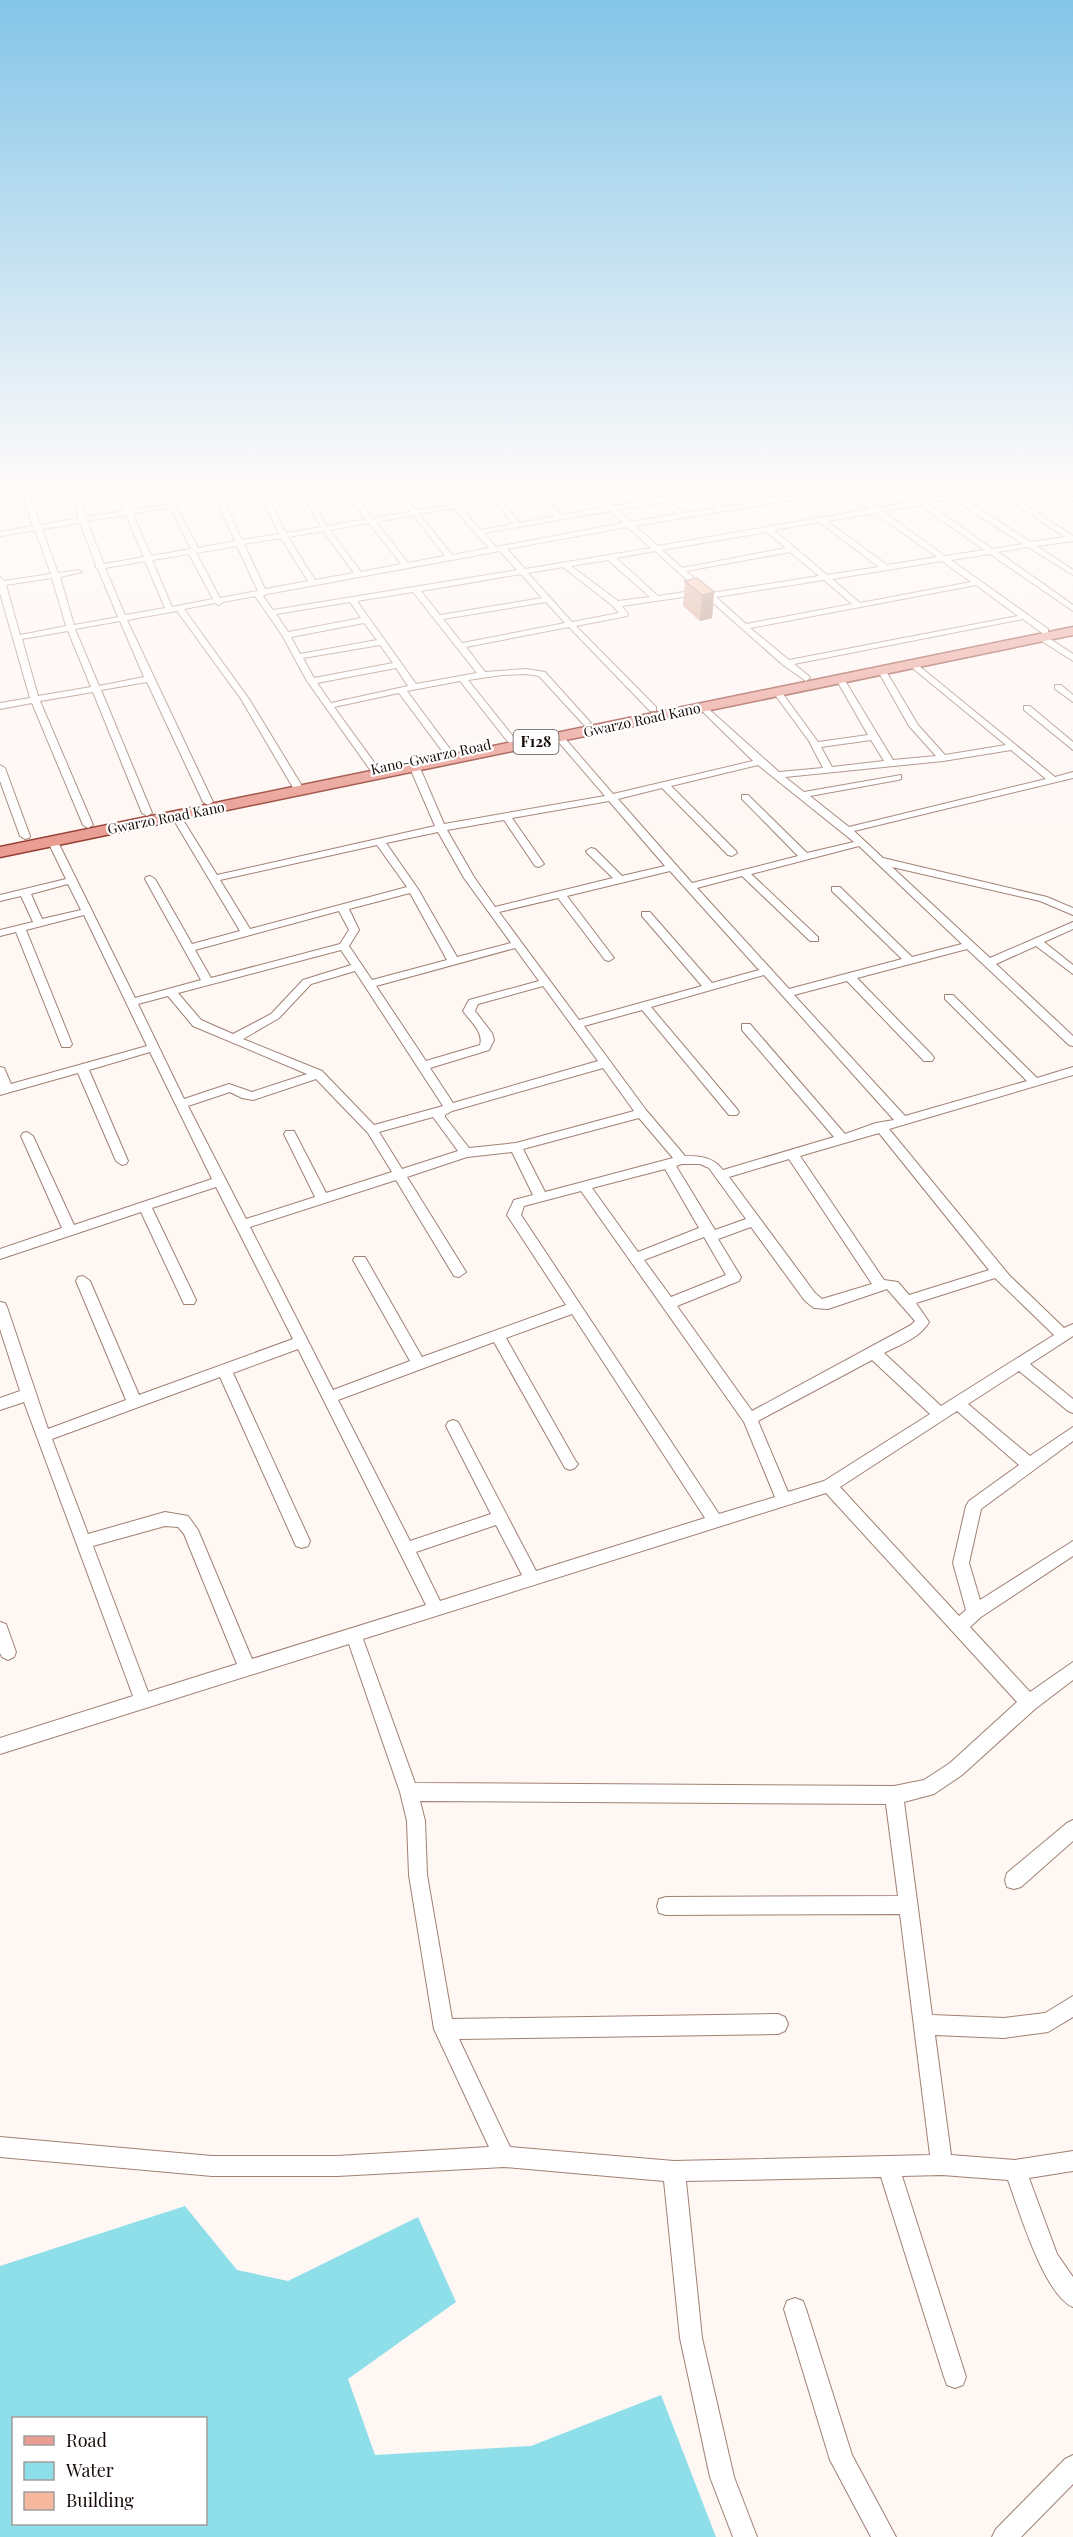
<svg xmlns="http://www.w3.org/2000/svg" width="1073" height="2537" viewBox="0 0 1073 2537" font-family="'Playfair Display',serif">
<rect width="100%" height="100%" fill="#fef7f4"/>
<path fill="#8edfe9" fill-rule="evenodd" d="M185,2206L237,2270L288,2281L418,2217L456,2302L348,2379L375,2455L531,2446L661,2395L716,2537H0V2266ZM14,2418H206V2524H14Z"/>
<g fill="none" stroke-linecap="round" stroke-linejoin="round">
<defs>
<g id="minor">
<path d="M19,485H26L40,525L79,518L68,485H75L86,517L124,511L114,485H121L131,510L168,504L158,485H165L198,548L235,541L217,502L200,485H207L224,501L242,540L279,534L255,485H262L286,533L321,527L297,485H303L327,526L366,519L341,485H347L373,518L410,512L389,485H395L416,510L450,505L435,485H442L480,530L513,524L483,485H489L520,523L555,516L527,485H533L561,515L606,507L582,485H589L613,506L660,498L646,485H654L684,513L718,508L694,485H701L725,507L766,500L748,485H755L774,499L841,488L838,485H845L877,508L915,501L889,485H896L923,500L990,488L993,485L997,487L1022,485L1002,490L1073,536V541L1037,546L1073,570V575L1028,547L998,552L1073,605V611L990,554L951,560L1048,629V633H1042L1023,619L794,664L809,676L810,678L806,681L783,665L703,594L622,606L628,614L627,616L576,626L656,707V711H650L569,627L466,647L485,672L526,669L545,672L591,723L584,725L539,676L526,674L502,675L468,680L516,740L511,743L508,742L460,681L407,691L453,753L448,756L445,755L399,693L334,707L379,769L374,772L371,771L307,681L282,635L255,596L223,602L219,605L215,603L184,609L249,699L305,791L300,794L295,791L241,699L177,611L127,620L213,802L208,805L203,802L147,682L101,690L152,813L147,816L142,813L93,692L40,701L93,825L88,828L83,825L32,703L0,709V703L30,698L0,593V577L4,581L51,574L35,530L0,536V532L33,526ZM845,491L870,509L658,546L635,526ZM995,491L1065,537L1031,542L961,497ZM953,499L1023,544L992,549L928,503ZM664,502L677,514L631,522L617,510ZM920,505L984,550L945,556L882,511ZM170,507L191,549L151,556L133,514ZM453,508L489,548L452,555L419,514ZM610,511L623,523L496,547L484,533ZM875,513L937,557L887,565L827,521ZM126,515L144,557L104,564L87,521ZM413,515L445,556L408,563L376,522ZM819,522L879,567L827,575L774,530ZM80,523L96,565L95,567L98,569L118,617L74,625L60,577L82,572L78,570L58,573L42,529ZM369,523L401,564L361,572L330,530ZM627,527L651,548L525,569L507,549ZM323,531L354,573L315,580L288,537ZM767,532L786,548L682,568L662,550ZM281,538L308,581L265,589L244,544ZM237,546L258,591L220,598L196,553ZM500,551L517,570L273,610L263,596L267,594ZM655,551L698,590L658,596L616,558ZM790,552L819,576L711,593L686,571ZM189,554L213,599L172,607L152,560ZM608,560L650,597L618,601L571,566ZM145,561L165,608L125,615L105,568ZM942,561L971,582L860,603L832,579ZM563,567L613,606L619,613L572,622L528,573ZM521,574L542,598L440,615L421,591ZM52,578L66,626L20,635L6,585ZM824,580L852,604L746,624L716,597ZM976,585L1018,616L789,660L750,628ZM413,592L477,673L416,684L357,601ZM350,602L361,618L288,632L276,614ZM546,602L565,623L462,643L443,619ZM120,621L144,677L99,686L75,629ZM364,623L377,640L300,654L291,637ZM68,631L91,687L38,696L22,639ZM380,645L393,663L314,678L303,658ZM396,668L408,686L331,703L317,683Z"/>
<polygon points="1045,485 1053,485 1073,496 1073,501"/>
<polygon points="1040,636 1046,636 1073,654 1073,661 1040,640"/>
<path d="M913,661L1055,777L1073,772V778L854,831L883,858L1047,897L1073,908V915L1040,901L892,867L990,958L1073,922V929L1044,942L1073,965V974L1036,946L996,964L1073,1036V1046L1069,1045L967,949L857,978L932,1055L934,1058L932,1061H924L847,981L794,995L905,1116L1027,1081L945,999V995H953L1037,1078L1073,1067V1075L889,1129L1009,1275L1064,1328L1073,1324V1336L1030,1364L1073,1399V1413L1068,1411L1019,1371L968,1404L1030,1456L1073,1427V1441L981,1509L969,1563L980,1600L1073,1541V1556L981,1617L970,1627L1030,1692L1073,1662V1680L1035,1709L962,1775L934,1794L904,1802L932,2015L1004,2018L1045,2013L1073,1996V2017L1048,2032L1004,2038L935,2035L951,2155L1015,2160L1073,2151V2171L1029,2178L1057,2254L1073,2277V2307C1044,2295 1019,2210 1008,2180L942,2175L902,2176L966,2377L963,2385L955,2388L947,2385L944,2377L881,2177L686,2181L702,2338L734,2477L757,2537H733L710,2477L680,2338L664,2181L504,2167L337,2176H212L0,2157V2137L212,2156H337L489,2147L434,2029L409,1875L407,1821L400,1792L349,1644L0,1754V1738L133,1696L24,1402L0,1410V1398L20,1391L0,1329V1302L5,1303L7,1307L48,1429L126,1400L76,1281L78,1277L83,1276L90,1281L139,1395L293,1339L216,1187L152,1208L196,1300L194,1304H184L141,1212L0,1259V1249L62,1228L21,1136L23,1133L27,1132L33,1136L74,1225L212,1179L150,1052L89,1070L128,1161L126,1164L122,1165L116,1161L78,1073L0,1095V1067L4,1068L11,1084L147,1046L84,915L26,930L72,1044L70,1047H62L16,932L0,936V930L33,922L21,896L0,901V895L66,879L48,842L53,839L57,840L135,998L201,980L145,879L146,877L150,876L155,879L192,944L240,931L172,817L174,815H180L217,875L435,826L410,768L415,765L420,768L444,824L605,796L556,739L554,737L559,734L562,735L613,794L753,761L700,709V705L703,704L779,772L823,768L809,741L773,692L780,690L818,742L868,735L836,679L840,676L844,679L893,760L936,756L909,726L878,671L882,668L886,671L918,725L945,755L1006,745L910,666L909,664ZM871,740L884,761L832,767L821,747ZM1011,750L1046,779L849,827L810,796L898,780L901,779V775L804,792L785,777L943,761ZM758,765L854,842L807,853L748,795H742V799L798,856L692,883L618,799L662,788L728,855L732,856L737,853L736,851L671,786ZM609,801L665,866L622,876L595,849L591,848L586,851L587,853L613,878L495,907L474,877L447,830L504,820L535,866L539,867L544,864L512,818ZM438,832L464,878L511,943L457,957L418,889L386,843ZM377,845L407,887L250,929L220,880ZM859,846L962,944L912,957L840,887H832V891L902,959L789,989L697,888L742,876L810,941H818V937L751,874ZM670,871L759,970L712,983L650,912H642V916L702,986L579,1020L499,912L558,898L605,960L609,961L614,958L567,896ZM68,884L81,910L42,919L31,894ZM410,893L447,960L372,980L349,946L359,930L349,909ZM339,911L349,930L340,944L211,978L195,950ZM515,948L539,981L469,1000L463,1011C470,1021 484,1032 480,1045L426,1061L376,986ZM341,950L351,965L303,980L271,1014L233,1034L201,1020L178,993ZM355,971L443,1106L374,1125L322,1071L243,1039L279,1018L311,984ZM764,975L894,1120L876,1123L845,1134L750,1024H742V1030L834,1137L723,1170C713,1157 701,1156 685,1156L646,1110L584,1026L642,1010L729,1115H737L739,1112L737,1109L651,1007ZM543,986L598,1061L453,1103L430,1068L489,1050L494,1040L492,1033L475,1011L478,1004ZM168,996L193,1026L307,1074L252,1092L229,1084L184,1099L138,1004ZM603,1068L634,1111L516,1143L469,1148L445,1117V1115L452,1111ZM316,1079L368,1133L392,1172L326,1193L294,1131H286L284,1134L315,1197L246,1219L188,1106L230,1092L242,1098L253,1100ZM433,1117L458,1151L402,1169L379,1132ZM639,1118L673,1158L545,1192L523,1149ZM879,1133L989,1270L909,1295L898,1282L884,1280L800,1156ZM512,1152L533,1195L514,1200L507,1215L566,1305L422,1357L365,1257H355L353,1260L410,1361L333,1390L250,1227L396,1180L454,1276L459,1277L466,1272L407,1177L467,1157ZM789,1159L872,1284L822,1299L815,1293L729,1177ZM682,1164H700L709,1168L746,1219L715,1230L676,1166ZM665,1169L699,1228L638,1252L592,1188ZM581,1191L744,1422L775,1497L719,1514L521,1215L524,1206ZM751,1227L805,1301L814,1308L828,1309L887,1289L915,1321L911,1325L752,1411L677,1306L739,1281L741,1277L718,1239ZM704,1237L726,1275L671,1297L644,1260ZM995,1278L1054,1335L941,1406L884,1353C899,1345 920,1338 929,1322L916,1303ZM572,1314L705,1518L536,1571L458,1422L453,1420L448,1422L446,1426L491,1514L410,1541L338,1400L494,1342L565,1468L570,1470L575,1468L578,1464L575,1460L506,1338ZM298,1349L426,1605L252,1659L198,1530L188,1516L165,1512L88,1534L52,1439L220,1377L296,1546L302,1548L308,1546L310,1541L233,1373ZM872,1360L930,1414L824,1481L788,1492L758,1421ZM957,1411L1019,1465L969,1501L966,1506L953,1563L966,1610L959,1616L840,1487ZM826,1493L1017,1702L950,1763L924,1780L894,1786L415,1783L363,1639ZM496,1525L522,1575L440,1601L416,1552ZM165,1526L178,1527L184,1534L237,1664L148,1692L93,1546ZM420,1801L886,1804L898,1896L666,1897L659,1899L657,1906L659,1913L666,1915L900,1914L930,2155L674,2161L510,2147L459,2039L778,2034L785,2031L788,2024L785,2017L778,2014L452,2019L427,1875L425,1821Z"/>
<polygon points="1055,685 1061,685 1073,695 1073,702 1055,689"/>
<polygon points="1024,706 1030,706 1073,742 1073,750 1024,710"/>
<polygon points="0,765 5,768 30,836 29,838 25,839 20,836 0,781"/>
<polygon points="0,1622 6,1624 16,1652 14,1657 8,1660 2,1657 0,1653"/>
<polygon points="1073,1820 1073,1841 1021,1887 1014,1889 1007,1887 1005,1880 1007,1873 1067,1823"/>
<polygon points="795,2298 803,2301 806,2309 852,2455 896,2537 871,2537 830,2460 784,2309 787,2301"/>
<polygon points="1073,2455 1073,2484 1021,2537 992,2537 996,2529 1065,2459"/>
</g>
<polygon id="primary" points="1073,627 1073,635 0,857 0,847"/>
</defs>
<use href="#minor" stroke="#a08073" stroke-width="2"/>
<use href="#primary" stroke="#953f33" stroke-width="3"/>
<use href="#minor" fill="#fff" fill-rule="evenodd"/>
<use href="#primary" fill="#e99d93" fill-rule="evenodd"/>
</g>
<polygon fill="#d49e8a" points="685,581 714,592 712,618 700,621 683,606"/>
<polygon fill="#ad8170" points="714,592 712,618 700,621 702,595"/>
<polygon fill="#f7b8a0" stroke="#ad8170" stroke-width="1.5" points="697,578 714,592 702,595 685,581"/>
<linearGradient id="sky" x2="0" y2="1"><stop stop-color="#84c5e8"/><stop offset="0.58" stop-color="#fffbfa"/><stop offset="1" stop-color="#fffbfa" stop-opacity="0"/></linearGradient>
<rect width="1073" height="840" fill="url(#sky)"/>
<g text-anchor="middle" stroke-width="4.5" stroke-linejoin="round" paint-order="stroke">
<g font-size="14" fill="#150a06" stroke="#fff">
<text transform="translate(642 720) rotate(-12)" y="5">Gwarzo Road Kano</text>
<text transform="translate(431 757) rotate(-12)" y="5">Kano-Gwarzo Road</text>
<text transform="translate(166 818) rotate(-11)" y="5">Gwarzo Road Kano</text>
</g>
<rect fill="#fff" stroke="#5b5451" stroke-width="1.5" x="513.5" y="730" width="45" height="24" rx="4.5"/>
<g font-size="15" font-weight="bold" fill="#150a06">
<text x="536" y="747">F128</text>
</g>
</g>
<rect x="12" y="2417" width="195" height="108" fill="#ffffff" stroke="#a19d9b" stroke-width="1.5"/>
<rect x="24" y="2436" width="30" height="9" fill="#e99d93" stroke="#a19d9b" stroke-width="1.5"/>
<text x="66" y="2447" font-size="18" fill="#150a06">Road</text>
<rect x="24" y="2462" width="30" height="18" fill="#8edfe9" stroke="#a19d9b" stroke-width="1.5"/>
<text x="66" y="2477" font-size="18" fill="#150a06">Water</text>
<rect x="24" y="2492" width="30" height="18" fill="#f7b8a0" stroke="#a19d9b" stroke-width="1.5"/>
<text x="66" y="2507" font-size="18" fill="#150a06">Building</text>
</svg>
